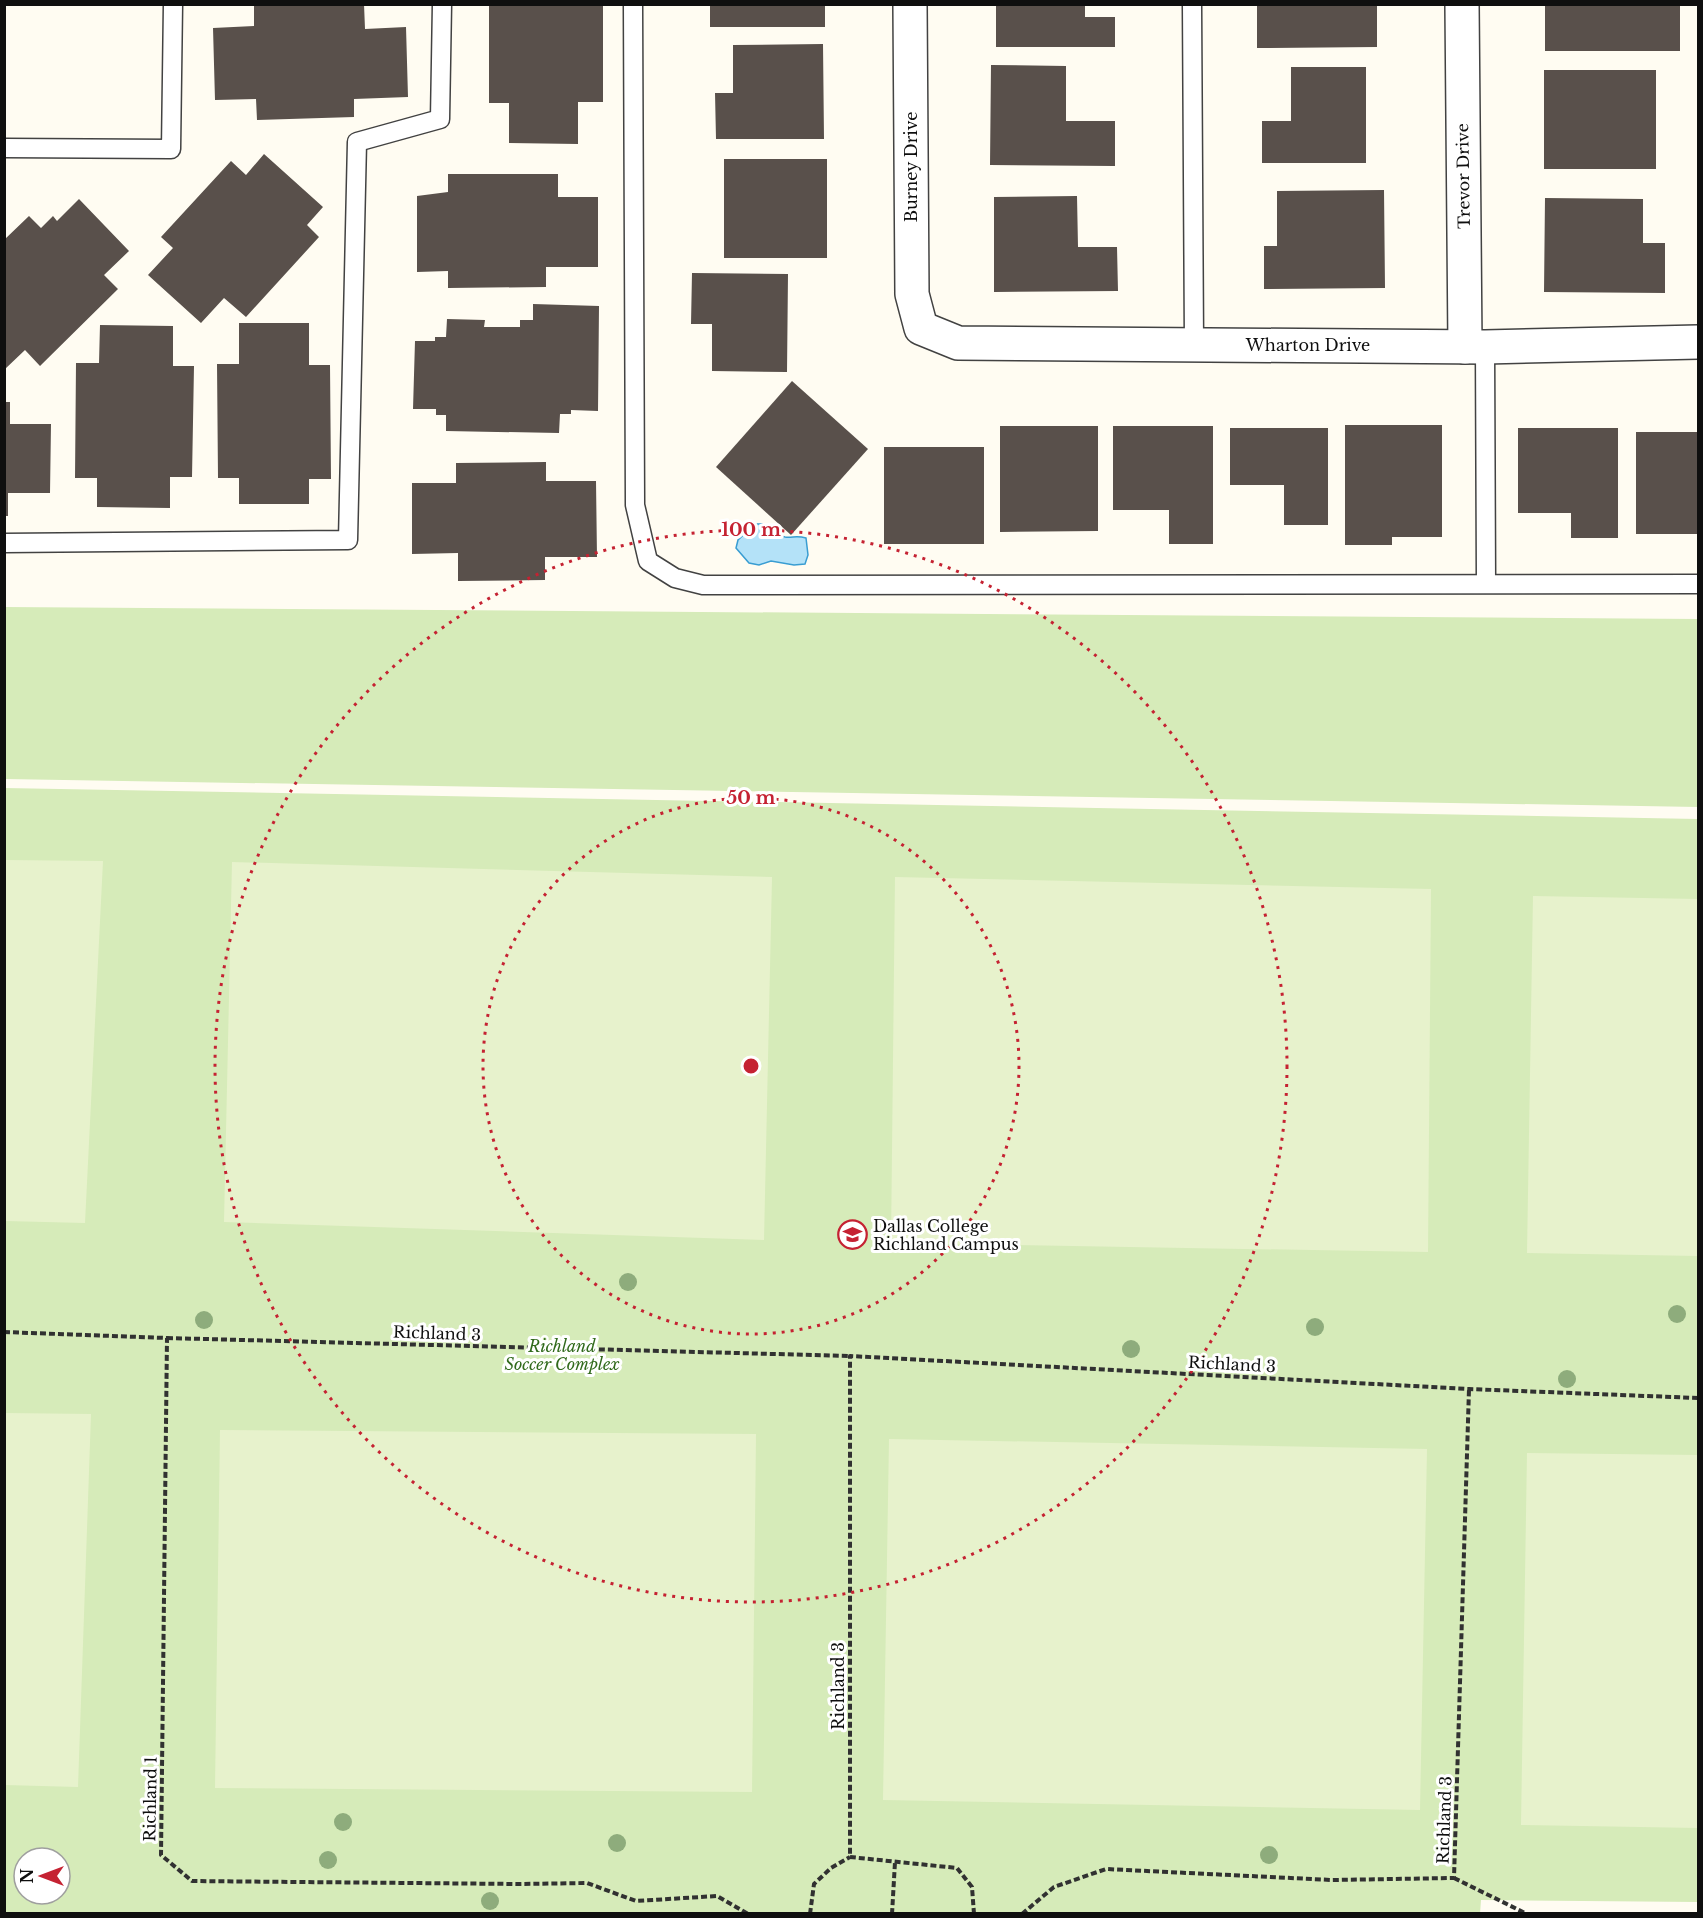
<svg xmlns="http://www.w3.org/2000/svg" width="1703" height="1918" viewBox="0 0 1703 1918" font-family="'Libre Baskerville',serif">
<rect width="100%" height="100%" fill="#fffcf2"/>
<g fill="#d6ebb9" fill-rule="evenodd">
<polygon points="5,607 1698,619 1698,807 5,779"/>
<path d="M4,788L1698,819V1902L1481,1900L1480,1914L5,1913ZM24,1858H60V1894H24Z"/>
</g>
<g fill="#e7f2cc">
<polygon points="5,860 103,861 85,1223 5,1221"/>
<polygon points="232,862 772,877 764,1240 224,1222"/>
<polygon points="895,877 1431,889 1428,1252 891,1243"/>
<polygon points="1533,896 1698,899 1698,1256 1527,1253"/>
<polygon points="5,1413 91,1414 78,1787 5,1785"/>
<polygon points="220,1430 756,1434 752,1792 215,1788"/>
<polygon points="889,1439 1427,1449 1420,1810 883,1800"/>
<polygon points="1527,1453 1698,1455 1698,1828 1521,1825"/>
</g>
<path fill="#b4e2f8" stroke="#399dd2" stroke-width="1.5" d="M755,524H762C768,529 777,535 785,537C793,538 796,535 806,538L808,555L805,564L794,565L771,561L759,565L749,563L736,548L738,540Z"/>
<g fill="#59504b">
<polygon points="298,4 364,4 365,29 406,27 408,97 354,99 354,117 257,120 256,99 215,100 213,28 254,26 254,6"/>
<polygon points="489,4 603,4 603,102 578,102 578,144 509,143 509,103 489,103"/>
<rect x="710" y="4" width="115" height="23"/>
<polygon points="996,4 1085,4 1085,17 1115,17 1115,47 996,47"/>
<polygon points="1257,4 1377,4 1377,47 1257,48"/>
<rect x="1545" y="4" width="135" height="47"/>
<polygon points="823,44 824,139 716,139 715,93 733,93 733,45"/>
<polygon points="991,65 1066,66 1066,121 1115,121 1115,166 990,165"/>
<polygon points="1291,67 1366,67 1366,163 1262,163 1262,121 1291,121"/>
<rect x="1544" y="70" width="112" height="99"/>
<polygon points="264,154 323,207 307,225 319,237 246,317 224,298 201,323 148,275 173,248 161,237 231,161 246,175"/>
<rect x="724" y="159" width="103" height="99"/>
<polygon points="448,174 558,174 558,197 598,197 598,267 546,267 546,287 448,288 448,271 417,272 417,196 448,192"/>
<polygon points="1384,190 1385,288 1264,289 1264,246 1277,246 1277,191"/>
<polygon points="1077,196 1078,247 1117,247 1118,291 994,292 994,197"/>
<polygon points="1545,198 1643,199 1643,243 1665,243 1665,293 1544,292"/>
<polygon points="79,199 129,251 104,275 118,289 40,366 25,350 4,370 4,240 29,216 41,228 53,216 57,221"/>
<polygon points="692,273 788,274 787,372 712,371 712,324 691,324"/>
<polygon points="533,304 599,306 598,411 571,410 571,414 560,414 559,433 446,431 446,415 436,415 436,409 413,409 415,341 435,341 435,337 446,337 447,319 485,320 484,327 520,327 520,320 533,320"/>
<polygon points="239,323 309,323 309,365 330,365 331,479 309,479 309,504 239,504 239,478 218,478 217,364 239,364"/>
<polygon points="100,325 173,326 173,366 194,366 192,477 170,477 170,508 97,507 97,478 75,478 76,363 99,363"/>
<polygon points="792,381 868,449 791,535 716,467"/>
<polygon points="4,402 10,402 10,424 51,424 50,493 8,493 8,516 4,516"/>
<polygon points="1345,425 1442,425 1442,537 1392,537 1392,545 1345,545"/>
<polygon points="1000,426 1098,426 1098,531 1000,532"/>
<polygon points="1113,426 1213,426 1213,544 1169,544 1169,510 1113,510"/>
<polygon points="1230,428 1328,428 1328,525 1284,525 1284,485 1230,485"/>
<polygon points="1518,428 1618,428 1618,538 1571,538 1571,513 1518,513"/>
<rect x="1636" y="432" width="62" height="102"/>
<rect x="884" y="447" width="100" height="97"/>
<polygon points="546,462 546,481 596,481 597,557 545,557 545,580 458,581 458,553 412,554 412,483 456,483 456,463"/>
</g>
<g fill="none" stroke-linecap="round" stroke-linejoin="round">
<defs>
<g id="service">
<polyline points="633,4 635,505 648,561 675,578 703,585 1698,584"/>
<polyline points="1192,4 1194,345"/>
<polyline points="4,148 171,149 173,4"/>
<polyline points="1485,347 1486,583"/>
<polyline points="4,543 348,540 357,142 440,119 442,4"/>
</g>
<g id="minor">
<polyline points="910,4 912,294 921,328 958,343 1485,347 1698,342"/>
<polyline points="1462,4 1465,347"/>
</g>
</defs>
<use href="#service" stroke="#424242" stroke-width="21"/>
<use href="#minor" stroke="#424242" stroke-width="36"/>
<g stroke="#313131" stroke-width="4" stroke-dasharray="6 3" stroke-linecap="butt">
<polyline points="4,1332 167,1338 161,1855 192,1881 518,1884 587,1883 636,1901 717,1896 748,1914"/>
<polyline points="167,1338 850,1356"/>
<polyline points="1454,1878 1527,1914"/>
<polyline points="810,1914 814,1884 831,1868 850,1857"/>
<polyline points="892,1914 895,1862"/>
<polyline points="974,1914 972,1887 957,1868 850,1857 850,1356 1469,1389 1698,1398"/>
<polyline points="1022,1914 1054,1887 1106,1869 1332,1880 1454,1878 1469,1389"/>
</g>
<use href="#service" stroke="#fff" stroke-width="18"/>
<use href="#minor" stroke="#fff" stroke-width="33"/>
</g>
<g fill="#8eac7c">
<circle cx="628" cy="1282" r="9"/>
<circle cx="1677" cy="1314" r="9"/>
<circle cx="204" cy="1320" r="9"/>
<circle cx="1315" cy="1327" r="9"/>
<circle cx="1131" cy="1349" r="9"/>
<circle cx="1567" cy="1379" r="9"/>
<circle cx="343" cy="1822" r="9"/>
<circle cx="617" cy="1843" r="9"/>
<circle cx="1269" cy="1855" r="9"/>
<circle cx="328" cy="1860" r="9"/>
<circle cx="490" cy="1901" r="9"/>
</g>
<g fill="none" stroke="#c52232" stroke-width="3" stroke-dasharray="3 6">
<circle cx="751" cy="1066" r="268"/>
<circle cx="751" cy="1066" r="536"/>
</g>
<defs>
<symbol id="university-ring" viewBox="-11 -11 22 22"><circle r="9.5" fill="#fff" stroke="#c52232" stroke-width="1.5"/><path d="M0-5L7-2L0 1L-7-2ZM-4 1L0 2.5L4 1V4Q0 6-4 4Z" fill="#c52232"/></symbol>
</defs>
<g fill-rule="evenodd">
<use href="#university-ring" x="836" y="1218" width="33" height="33"/>
</g>
<g text-anchor="middle" stroke-width="6" stroke-linejoin="round" paint-order="stroke">
<g font-size="16" fill="#0f0f0f" stroke="#fff">
<text transform="translate(911 167) rotate(-90)" y="6">Burney Drive</text>
<text transform="translate(1463 176) rotate(-91)" y="6">Trevor Drive</text>
<text x="1308" y="351">Wharton Drive</text>
<text transform="translate(437 1333) rotate(2)" y="6">Richland 3</text>
<text transform="translate(1232 1364) rotate(3)" y="6">Richland 3</text>
<text transform="translate(838 1686) rotate(-90)" y="6">Richland 3</text>
<text transform="translate(150 1799) rotate(-89)" y="6">Richland 1</text>
<text transform="translate(1444 1820) rotate(-88)" y="6">Richland 3</text>
</g>
<g font-size="16" fill="#0f0f0f" stroke="#fff" text-anchor="start">
<text x="873" y="1232">Dallas College<tspan x="873" dy="18">Richland Campus</tspan></text>
</g>
<g font-size="16" font-style="italic" fill="#316a1c" stroke="#fff">
<text x="562" y="1352">Richland<tspan x="562" dy="18">Soccer Complex</tspan></text>
</g>
</g>
<circle cx="751" cy="1066" r="9" fill="#c52232" stroke="#fff" stroke-width="3"/>
<g font-size="18" text-anchor="middle" font-weight="bold" fill="#c52232" stroke="#fff" stroke-width="6" stroke-linejoin="round" paint-order="stroke">
<text x="751" y="536">100 m</text>
<text x="751" y="804">50 m</text>
</g>
<rect width="1703" height="1918" fill="none" stroke="#0f0f0f" stroke-width="12"/>
<g transform="translate(42 1876) rotate(270)"><circle r="28" fill="#ffffff" stroke="#9f9f9f" stroke-width="1.5"/>
<path d="M0-4.5L10 22L0 15L-10 22Z" fill="#c52232"/>
<text y="-9" font-size="16" font-weight="bold" text-anchor="middle" fill="#0f0f0f">N</text>
</g>
</svg>
